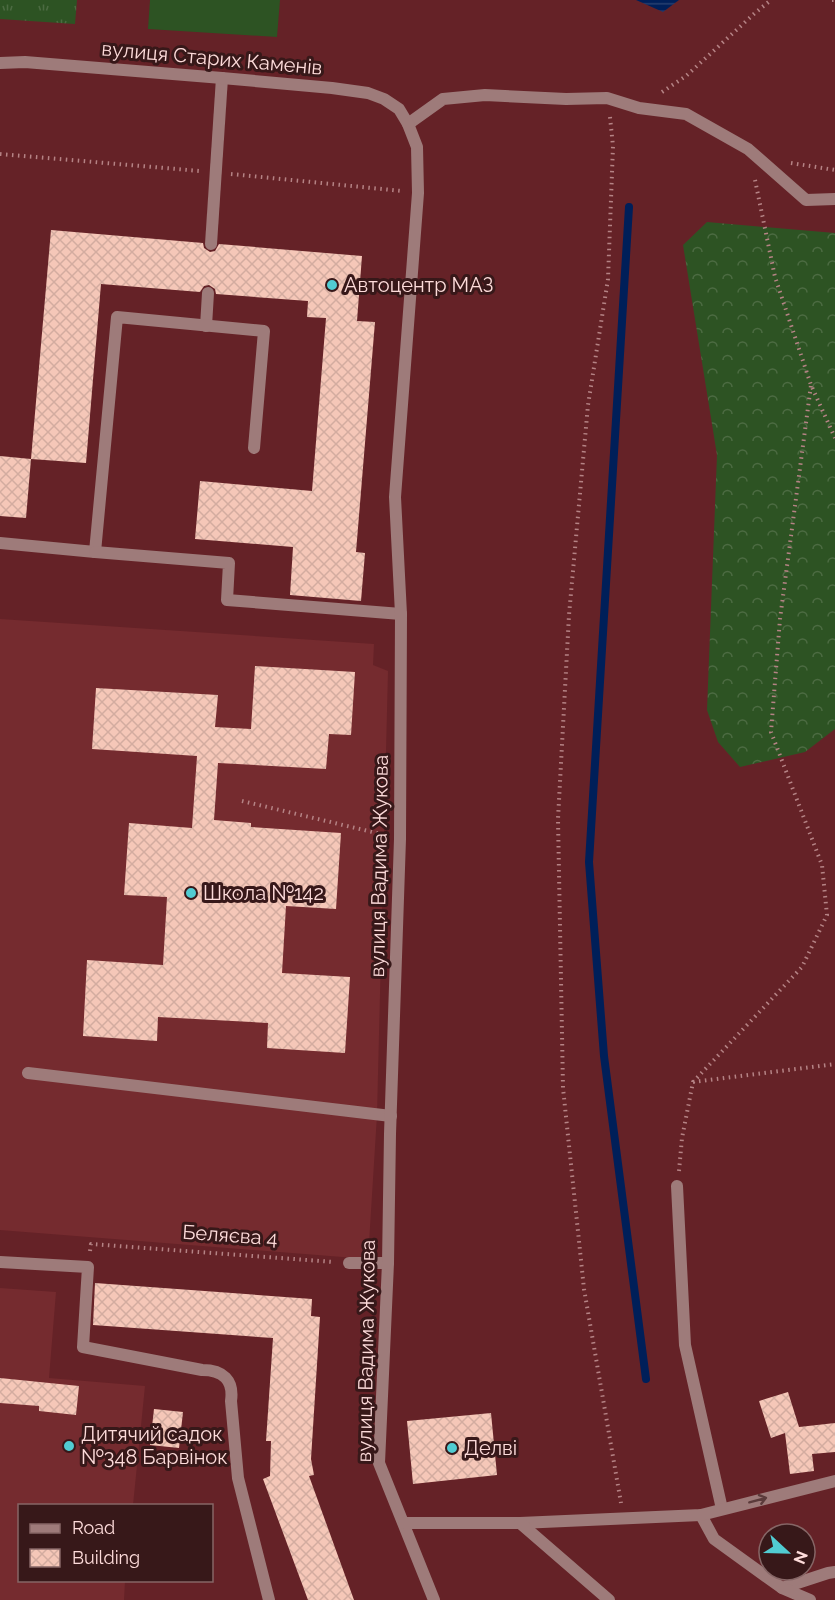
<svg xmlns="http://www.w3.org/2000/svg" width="835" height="1600" viewBox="0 0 835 1600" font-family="Raleway,sans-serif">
<defs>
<pattern id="grass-tufts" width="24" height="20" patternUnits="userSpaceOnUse" patternTransform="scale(1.5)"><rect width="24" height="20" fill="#2d5323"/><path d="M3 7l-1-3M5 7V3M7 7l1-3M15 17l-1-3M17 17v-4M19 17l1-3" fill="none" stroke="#4c6b42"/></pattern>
<pattern id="forest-crowns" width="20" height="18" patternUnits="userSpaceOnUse" patternTransform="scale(1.5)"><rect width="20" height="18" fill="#2d5323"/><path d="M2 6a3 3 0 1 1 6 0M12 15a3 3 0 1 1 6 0" fill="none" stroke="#4c6b42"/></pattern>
<pattern id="water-rules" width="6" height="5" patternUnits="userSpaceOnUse" patternTransform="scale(1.5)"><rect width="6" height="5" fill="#001f59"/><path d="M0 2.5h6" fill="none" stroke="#263f70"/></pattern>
<pattern id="building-cross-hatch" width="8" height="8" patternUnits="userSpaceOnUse" patternTransform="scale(1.5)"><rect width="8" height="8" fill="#f5c7b8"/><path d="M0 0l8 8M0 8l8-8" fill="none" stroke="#d3aca0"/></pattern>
</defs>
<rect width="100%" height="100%" fill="#652227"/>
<g fill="#752b2f">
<polygon points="0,619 374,644 373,665 388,671 377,1115 368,1259 0,1230"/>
<polygon points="0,1288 56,1292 49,1378 145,1386 133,1505 20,1506 20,1580 125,1581 124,1600 0,1600"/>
</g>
<polygon fill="url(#grass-tufts)" points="0,0 77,0 75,24 0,19"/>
<polygon fill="url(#forest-crowns)" points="707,222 835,233 835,729 805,752 740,767 718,742 707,710 717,455 683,245"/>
<polygon fill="#2d5323" points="150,0 280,0 277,37 148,29"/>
<polygon fill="url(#water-rules)" points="636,0 679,0 663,12"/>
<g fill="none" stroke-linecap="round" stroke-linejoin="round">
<polyline stroke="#001f59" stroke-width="8" points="629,207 589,862 604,1056 646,1379"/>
</g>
<g fill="url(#building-cross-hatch)">
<polygon points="51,230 203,243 204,248 210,252 215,251 219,244 362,256 357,321 375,322 356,552 365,553 361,601 290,595 293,547 195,539 200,481 312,491 326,318 307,317 308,301 216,294 215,289 209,285 204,286 200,292 101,284 86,463 31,459"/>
<polygon points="0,456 31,459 26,518 0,516"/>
<polygon points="255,666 355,672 351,735 329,734 326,769 218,763 214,820 251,823 251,827 341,833 336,909 286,906 282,973 350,977 345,1053 267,1048 268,1023 158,1017 157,1041 83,1036 87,960 163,965 167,897 124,895 129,823 192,828 197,756 92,749 96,688 218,695 215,727 251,729"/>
<polygon points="95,1283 312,1299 311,1316 320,1317 311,1459 314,1475 309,1476 354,1600 308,1600 263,1479 270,1476 271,1441 266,1441 273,1338 93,1325"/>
<polygon points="0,1378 79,1386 76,1415 39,1411 39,1406 0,1403"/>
<polygon points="788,1392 799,1427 835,1423 835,1452 812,1454 814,1471 790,1474 785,1433 771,1438 759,1401"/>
<polygon points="154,1409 183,1412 179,1448 150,1445"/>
<polygon points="491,1413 497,1475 413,1484 407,1421"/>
</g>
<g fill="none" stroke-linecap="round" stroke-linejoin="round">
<g stroke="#b58385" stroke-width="4" stroke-dasharray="1.5 4.5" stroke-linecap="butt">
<polyline points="832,0 835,0"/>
<polyline points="662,92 686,76 755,13 771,0"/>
<polyline points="610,117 613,146 608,279 588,405 569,615 558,819 563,1088 584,1289 621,1503"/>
<polyline points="0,154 200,171"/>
<polyline points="791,163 835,170"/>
<polyline points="231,174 402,191"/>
<polyline points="755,180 775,277 811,385 835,438"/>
<polyline points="242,801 385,835"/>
<polyline points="693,1082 835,1064"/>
<polyline points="679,1171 682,1138 693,1082 802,967 827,915 822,865 771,732 780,619 811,385"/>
<polyline points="90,1251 91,1244 334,1262"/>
</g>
<g stroke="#9e7b7a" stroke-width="12">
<polyline points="408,124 443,99 485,95 566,99 607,98 639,108 686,114 748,149 806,200 835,199"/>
<polyline points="211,244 222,78"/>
<polyline points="206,326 208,293"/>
<polyline points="0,543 95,552 117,317 264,331 254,448"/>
<polyline points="95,552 229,563 227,600 401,614"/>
<polyline points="28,1073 391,1116"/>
<polyline points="677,1186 685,1345 722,1509"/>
<path d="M0,1262L88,1267L83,1347L202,1370C223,1370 234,1380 231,1401L238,1478L269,1600"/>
<polyline points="349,1263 388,1263"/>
<polyline points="782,1588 828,1573 835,1572"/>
</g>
<g stroke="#9e7b7a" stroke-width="12">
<polyline points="0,63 25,62 222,78 332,88 368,93 384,99 399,109 408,124 417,147 418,193 395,497 401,614 400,839 390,1134 388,1263 379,1463 434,1600"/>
<polyline points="701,1515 714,1539 782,1588 810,1600"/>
<polyline points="404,1523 520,1523 701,1515 835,1481"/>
<polyline points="520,1523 609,1600"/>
</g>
</g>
<defs><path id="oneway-shaft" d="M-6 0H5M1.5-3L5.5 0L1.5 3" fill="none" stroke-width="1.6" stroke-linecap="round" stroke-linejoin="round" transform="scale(1.5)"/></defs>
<use stroke="#5b3b3b" href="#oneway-shaft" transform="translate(758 1500) rotate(-15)"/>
<g fill="#51ccd2" stroke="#371819" stroke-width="2">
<circle cx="332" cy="285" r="6"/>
<circle cx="191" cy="893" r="6"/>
<circle cx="69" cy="1446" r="6"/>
<circle cx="452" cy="1448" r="6"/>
</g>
<g text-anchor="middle" stroke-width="6" stroke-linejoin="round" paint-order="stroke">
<g font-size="20" fill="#fddbda" stroke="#371819">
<text transform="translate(212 58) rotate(5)" y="7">вулиця Старих Каменів</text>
<text transform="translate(379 866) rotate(-89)" y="7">вулиця Вадима Жукова</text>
<text transform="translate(230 1235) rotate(4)" y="7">Беляєва 4</text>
<text transform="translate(366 1351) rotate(-89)" y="7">вулиця Вадима Жукова</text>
</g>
<g font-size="20" fill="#fddbda" stroke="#371819" text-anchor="start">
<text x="344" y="292">Автоцентр МАЗ</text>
<text x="203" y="900">Школа №142</text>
<text x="81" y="1441">Дитячий садок<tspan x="81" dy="23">№348 Барвінок</tspan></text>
<text x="464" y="1455">Делві</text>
</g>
</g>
<rect x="18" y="1504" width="195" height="78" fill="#371819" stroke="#866666" stroke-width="1.5"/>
<rect x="30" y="1524" width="30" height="9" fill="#9e7b7a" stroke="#866666" stroke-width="1.5"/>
<text x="72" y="1534" font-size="18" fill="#fddbda">Road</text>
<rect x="30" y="1549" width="30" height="18" fill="url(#building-cross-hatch)" stroke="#866666" stroke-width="1.5"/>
<text x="72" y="1564" font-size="18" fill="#fddbda">Building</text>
<g transform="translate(787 1552) rotate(112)"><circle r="28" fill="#371819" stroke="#866666" stroke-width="1.5"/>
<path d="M0-4.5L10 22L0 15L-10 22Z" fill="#51ccd2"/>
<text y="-9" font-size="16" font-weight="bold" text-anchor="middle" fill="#fddbda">N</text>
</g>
</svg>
